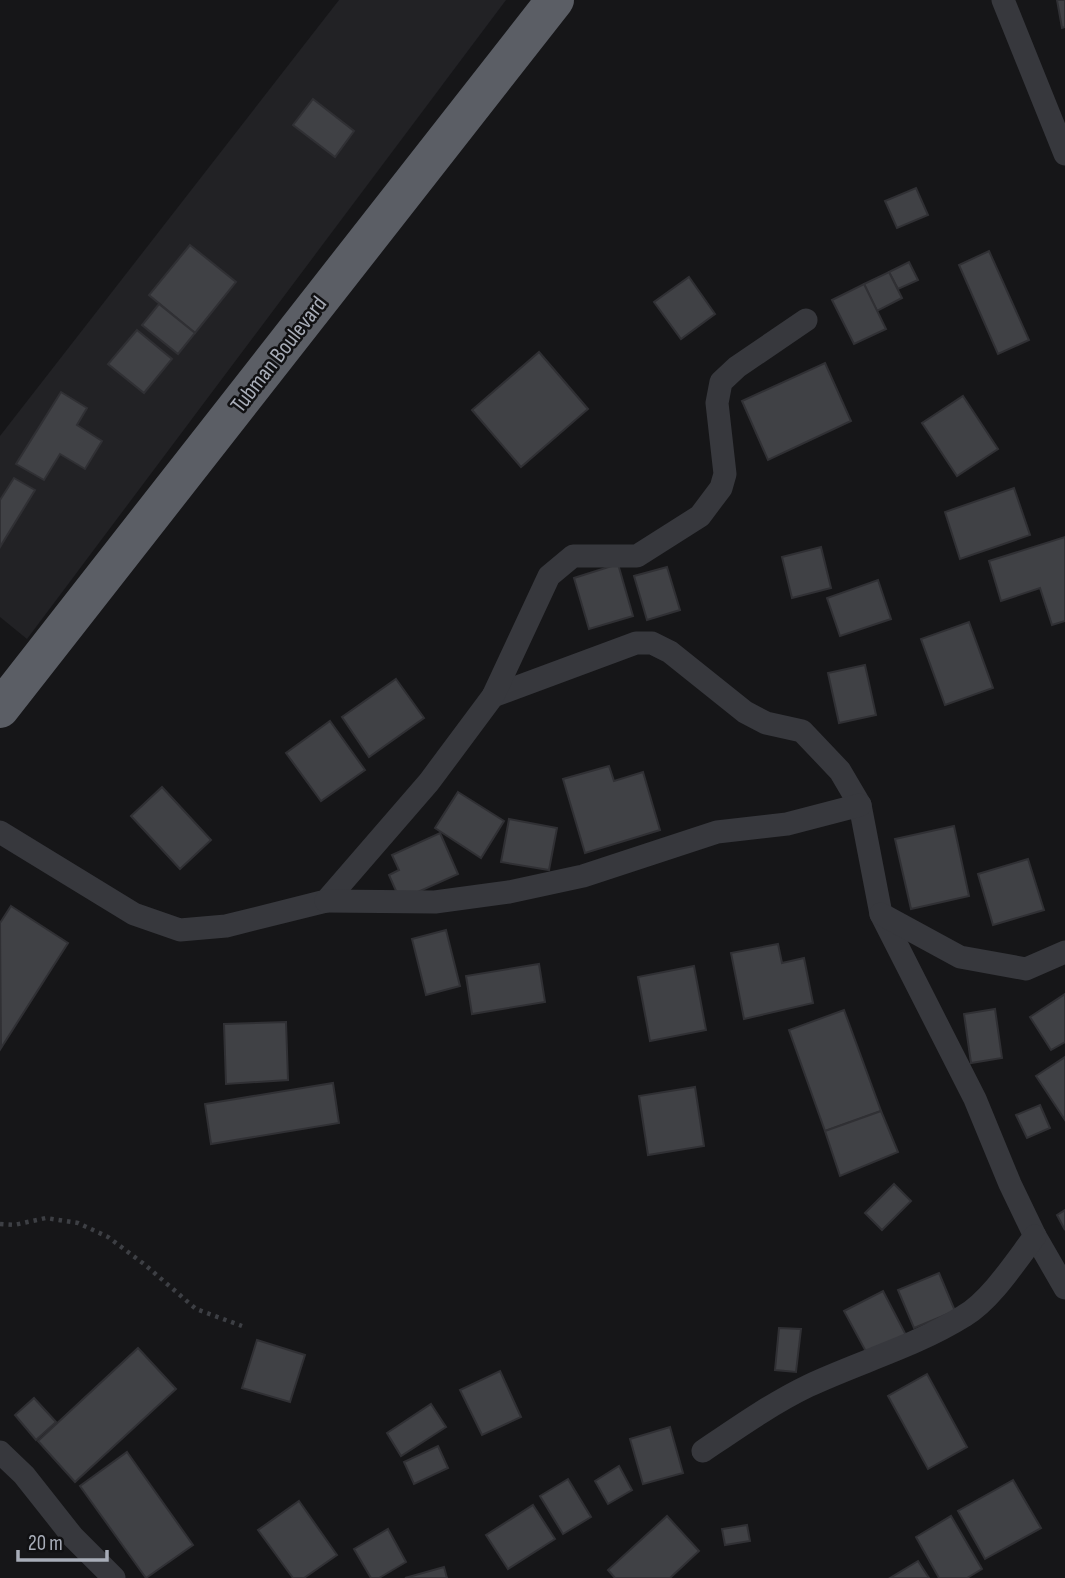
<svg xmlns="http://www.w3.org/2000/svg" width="1065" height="1578" viewBox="0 0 1065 1578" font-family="'Sofia Sans Condensed',sans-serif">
<rect width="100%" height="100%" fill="#161618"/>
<polygon fill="#222225" points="339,0 506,0 27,639 0,617 0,436"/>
<g fill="#404145" stroke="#303034" stroke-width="2">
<polygon points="1057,0 1065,0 1065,27 1062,28"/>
<polygon points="313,99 354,131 335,157 293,125"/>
<polygon points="916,188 928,215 897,228 885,201"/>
<polygon points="190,245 236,282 195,333 149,295"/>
<polygon points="989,251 1029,340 998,354 959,265"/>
<polygon points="909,262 918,280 898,289 889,272"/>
<polygon points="889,272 902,298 877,311 864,284"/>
<polygon points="689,277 715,314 681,339 654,302"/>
<polygon points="864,284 886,329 854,344 832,300"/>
<polygon points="159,304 195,333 178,354 142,325"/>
<polygon points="137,330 172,359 144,393 108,364"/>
<polygon points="539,352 588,409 521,467 472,410"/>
<polygon points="825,363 851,421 768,460 742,401"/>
<polygon points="61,392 87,408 77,425 102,441 85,469 60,454 44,480 16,464"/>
<polygon points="963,396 998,449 957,476 922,423"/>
<polygon points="14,478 35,490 0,547 0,500"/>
<polygon points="1014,488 1030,535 960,559 945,512"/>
<polygon points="1065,537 1065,621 1052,625 1040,588 1001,601 989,561"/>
<polygon points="821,547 831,588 792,598 782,557"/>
<polygon points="618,564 633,616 589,629 574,578"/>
<polygon points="667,567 680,610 647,620 634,576"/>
<polygon points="878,580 891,619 840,636 827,598"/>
<polygon points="969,622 993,688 945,705 921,639"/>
<polygon points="865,665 876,715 839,723 828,673"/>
<polygon points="396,679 424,718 369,757 342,717"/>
<polygon points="330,721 365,770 321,801 286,753"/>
<polygon points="609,766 614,781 643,772 660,830 585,853 563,779"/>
<polygon points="162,787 211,840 180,869 131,816"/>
<polygon points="458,792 504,821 481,858 435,828"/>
<polygon points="509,819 557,828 549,870 501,862"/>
<polygon points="954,826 969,896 911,909 895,839"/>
<polygon points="440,833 458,874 400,900 389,875 399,870 392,855"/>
<polygon points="1028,859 1044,910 993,925 978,874"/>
<polygon points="11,906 68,943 1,1048 0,923"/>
<polygon points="446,930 460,986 426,995 412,939"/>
<polygon points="778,944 782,963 804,958 813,1003 744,1019 731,953"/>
<polygon points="539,964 545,1002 472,1014 466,976"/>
<polygon points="694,966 706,1030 650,1041 638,977"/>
<polygon points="1065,994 1065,1042 1051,1050 1030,1017"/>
<polygon points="995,1009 1002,1058 971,1063 964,1014"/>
<polygon points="844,1010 881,1111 825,1131 789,1030"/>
<polygon points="286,1022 288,1080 226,1084 224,1024"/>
<polygon points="1065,1057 1065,1120 1036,1076"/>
<polygon points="333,1083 339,1123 211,1144 205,1104"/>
<polygon points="695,1087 704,1146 648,1155 639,1096"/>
<polygon points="1040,1105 1050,1128 1027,1138 1016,1115"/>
<polygon points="881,1111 898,1152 840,1176 825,1131"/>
<polygon points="894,1184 911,1201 882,1230 865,1213"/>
<polygon points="1065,1210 1065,1230 1057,1215"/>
<polygon points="939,1273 955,1311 914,1328 898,1290"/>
<polygon points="883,1291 908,1339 870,1359 844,1311"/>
<polygon points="779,1328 801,1329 796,1372 775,1370"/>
<polygon points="257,1340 305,1355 290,1402 242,1388"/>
<polygon points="138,1348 176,1389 75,1482 38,1441"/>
<polygon points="500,1371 521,1417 482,1435 460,1390"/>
<polygon points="927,1374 967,1447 928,1469 888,1396"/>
<polygon points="34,1398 56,1422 36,1440 15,1415"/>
<polygon points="431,1404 446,1427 401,1456 387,1433"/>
<polygon points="670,1427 683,1473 643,1484 630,1439"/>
<polygon points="438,1446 448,1468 414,1484 404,1462"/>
<polygon points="127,1452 193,1545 146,1578 80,1486"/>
<polygon points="619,1466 632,1490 608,1504 595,1481"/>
<polygon points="568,1479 591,1517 563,1534 540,1496"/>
<polygon points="1013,1480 1041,1528 985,1559 958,1511"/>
<polygon points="299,1501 337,1555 304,1578 293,1578 258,1530"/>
<polygon points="533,1505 555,1539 508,1569 486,1535"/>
<polygon points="667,1516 699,1551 670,1578 615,1578 608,1570"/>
<polygon points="951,1516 982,1569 967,1578 939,1578 916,1537"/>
<polygon points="747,1525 750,1541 725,1545 722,1529"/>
<polygon points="388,1529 406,1562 379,1578 371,1578 354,1549"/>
<polygon points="918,1561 929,1578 890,1578"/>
<polygon points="444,1567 447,1578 405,1578"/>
</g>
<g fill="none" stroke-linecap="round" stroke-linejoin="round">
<polyline stroke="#3d3f44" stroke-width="4.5" stroke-dasharray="3.5 5" stroke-linecap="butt" points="0,1224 14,1225 46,1218 78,1223 108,1237 144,1264 196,1309 242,1326"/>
<g stroke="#37383d" stroke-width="23">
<polyline points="1003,0 1065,154"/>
<polyline points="493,696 636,643 652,643 670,652 745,712 766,723 802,731 840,771 860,805 881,914 975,1099 1010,1184 1035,1236 1065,1288"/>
<polyline points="0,832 134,914 180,930 226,926 326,901 429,782 493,696 549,576 573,556 637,556 700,516 721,488 725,474 717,403 721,382 737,367 806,320"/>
<polyline points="326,901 435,902 509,892 583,876 717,832 787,824 860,805"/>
<polyline points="881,914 960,957 1026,969 1065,952"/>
<path d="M703,1451C737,1428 771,1404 808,1386C859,1362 916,1346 964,1316C991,1300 1016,1261 1035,1236"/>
<polyline points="0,1452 24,1475 73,1537 114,1578"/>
</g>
<polyline stroke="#5b5e65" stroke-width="38" points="0,709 555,0"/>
</g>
<g text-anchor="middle" stroke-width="5" stroke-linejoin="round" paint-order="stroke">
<g font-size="23" fill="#a8adb8" stroke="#111113">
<text transform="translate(278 354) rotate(-52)" y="8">Tubman Boulevard</text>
</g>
</g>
<path d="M18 1550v10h89v-10" fill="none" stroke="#a8adb8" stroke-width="3.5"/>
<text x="28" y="1550" font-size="21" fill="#a8adb8" stroke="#111113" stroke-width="5" paint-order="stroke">20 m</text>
</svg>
